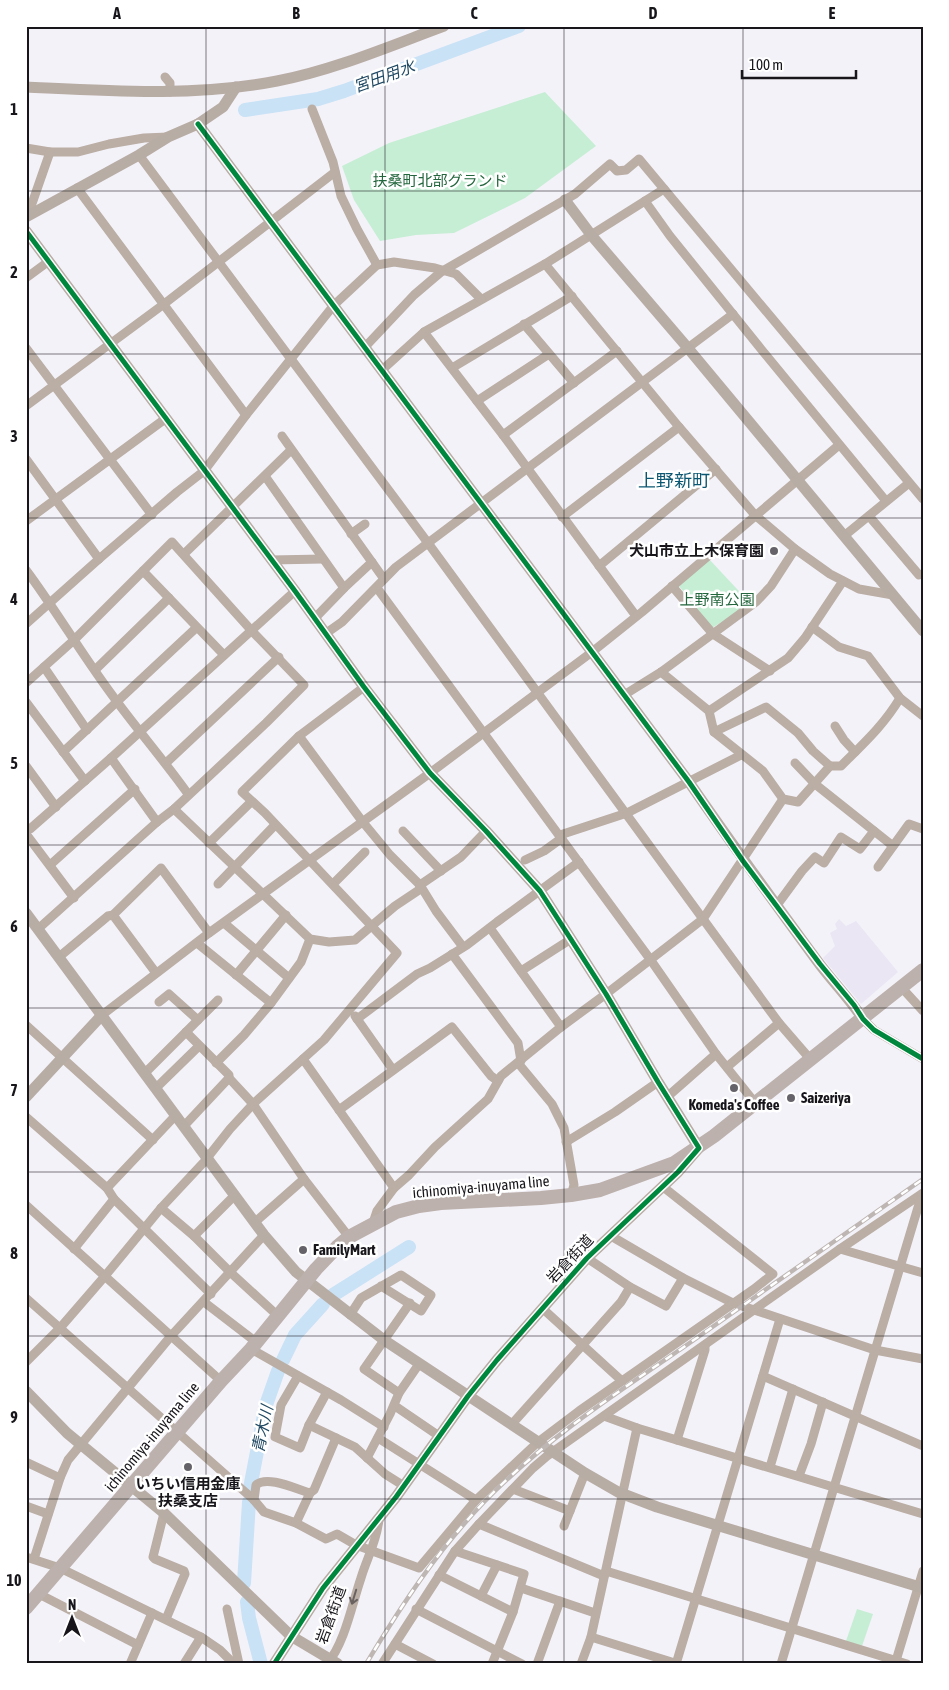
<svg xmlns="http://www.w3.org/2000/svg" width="949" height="1690" viewBox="0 0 949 1690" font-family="'Asap Condensed','Noto Sans JP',sans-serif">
<rect width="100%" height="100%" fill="#f4f2f9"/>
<polygon fill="#eae6f4" points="839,919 846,926 856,921 898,972 861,1004 823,958 835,946 830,933 837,929 835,924"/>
<g fill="#c6eed4">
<polygon points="545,92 596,146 525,198 454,233 416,235 380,241 354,200 342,166 389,143"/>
<polygon points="708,558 751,604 712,628 679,586"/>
<polygon points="857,1609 873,1614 862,1646 846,1641"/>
</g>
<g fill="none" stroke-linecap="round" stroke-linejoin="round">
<g stroke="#c9e2f6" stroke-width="14">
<polyline points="245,110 318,99 344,91 519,26"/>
<polyline points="333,1295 409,1247"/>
<polyline points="283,1360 295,1335 323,1304"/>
<polyline points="250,1488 266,1405 278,1371"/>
<polyline points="244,1583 249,1502"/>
<polyline points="247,1602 249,1618 261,1664"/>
</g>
<g stroke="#baaea5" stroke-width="9">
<polyline points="165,77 170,83 170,92"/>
<polyline points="312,109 333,162 341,196 357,229 377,265"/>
<polyline points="26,148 50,152 78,152 109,144 144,138 168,137"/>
<polyline points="139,155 428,543 779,1023 811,1060"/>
<polyline points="77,188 246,415"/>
<polyline points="645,201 670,236 761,349 886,501"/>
<polyline points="28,215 50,152"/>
<polyline points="545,264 679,427 755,515 795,549 830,574 859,589 893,595"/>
<polyline points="26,278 49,261"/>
<polyline points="524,324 574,383"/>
<polyline points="424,332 503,435 636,616"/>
<polyline points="365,347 414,295 441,272 575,194 610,164 617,171 626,170 639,159 923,499"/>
<polyline points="26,348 152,515"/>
<polyline points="452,368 572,296"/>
<polyline points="382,370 424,332 545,264 664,189"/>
<polyline points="477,401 549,354"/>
<polyline points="26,406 164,304 335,172"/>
<polyline points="503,435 617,351"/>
<polyline points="282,436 384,579"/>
<polyline points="26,459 99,559"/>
<polyline points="265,476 344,588"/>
<polyline points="869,516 919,575 923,574"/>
<polyline points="562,517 679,427"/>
<polyline points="26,521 165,419"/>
<polyline points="351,534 365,524"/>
<polyline points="844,536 909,483"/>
<polyline points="184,554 291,450"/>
<polyline points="271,560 323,559"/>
<polyline points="599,566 716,469"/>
<path d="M26,570C58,613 85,660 118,703C141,734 166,763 188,794"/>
<polyline points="143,571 224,655"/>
<polyline points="672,586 713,634 770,671"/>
<polyline points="377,588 650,959 716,1054 756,1104"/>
<polyline points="314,619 344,588 372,562"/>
<polyline points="26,624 99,559 177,492 204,471 246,415 334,305 377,265 394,262 435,268 456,274 481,299"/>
<polyline points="812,627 839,647 868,656 900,698 923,716"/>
<polyline points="325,634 342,622 396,567 733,314"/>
<polyline points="44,667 87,730"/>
<polyline points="96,669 169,598"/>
<path d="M661,672L709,711L714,732L763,771L783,799L798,802L830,766H841C863,744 884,725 900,698"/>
<polyline points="26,683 74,640 172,542 251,630 304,685 266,723 174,809 157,822 38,929"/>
<polyline points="624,695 661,672 756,602 771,586 795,549"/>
<polyline points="26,702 85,781"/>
<polyline points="709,711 788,658 805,638 843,581"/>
<polyline points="835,726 844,740 855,752"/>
<polyline points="714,732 766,707 798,733 813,751 830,766"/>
<polyline points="299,736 362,821 390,855 420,885 436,911 463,947"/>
<polyline points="63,752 196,628"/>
<polyline points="111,758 157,822"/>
<polyline points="166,763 279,657"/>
<polyline points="795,763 815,784 893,846"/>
<polyline points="26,766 56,807"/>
<polyline points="174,809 310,939 329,942 355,940 395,906 419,890 420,885 461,857 486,831"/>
<polyline points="26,830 30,829 111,758 295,591"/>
<polyline points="403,831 441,871"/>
<polyline points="26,834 74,898"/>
<polyline points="560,835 627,813 741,755"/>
<polyline points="209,843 251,802"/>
<polyline points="525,860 544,851 562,838"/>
<polyline points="50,865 135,789"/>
<polyline points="878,867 909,824 923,829"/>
<polyline points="218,884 275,825"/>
<polyline points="333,884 365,852"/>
<polyline points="777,905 802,871 815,857 824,863 841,837 860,849 874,831"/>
<polyline points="113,915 156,973"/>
<polyline points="224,923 289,978"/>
<polyline points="490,928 561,1027"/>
<polyline points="197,943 271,1003"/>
<polyline points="452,954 518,1043 521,1061"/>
<polyline points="59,957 108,916 113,915 161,868 209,933"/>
<polyline points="521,971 571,939"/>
<polyline points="236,975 286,915"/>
<polyline points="902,988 923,1011"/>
<polyline points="159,1002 169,994 198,1020"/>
<polyline points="102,1015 209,933 430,773 592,652 642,612 839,445"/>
<polyline points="355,1016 393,1070"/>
<polyline points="357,1019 417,974 430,968 467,945 497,922 579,862"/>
<polyline points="863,1019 874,1030 923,1059"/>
<polyline points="26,1025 153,1140"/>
<polyline points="186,1032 229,1075 229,1078"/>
<polyline points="303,1059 394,1188"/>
<polyline points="216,1063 244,1035 271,1003 301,962 310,939"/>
<polyline points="518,1063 552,1104 564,1128 574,1185 571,1195"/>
<polyline points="727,1067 779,1023"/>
<polyline points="145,1073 218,1000"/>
<polyline points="156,1088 199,1046"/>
<polyline points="667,1097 716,1054"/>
<polyline points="339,1110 452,1027 491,1076 498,1081"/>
<polyline points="26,1117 107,1188 114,1199 211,1294"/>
<polyline points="184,1126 229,1078 253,1104 304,1179 349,1237"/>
<polyline points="566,1142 615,1112 658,1082"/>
<polyline points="107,1188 176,1115"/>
<polyline points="26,1205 221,1381"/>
<polyline points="161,1208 194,1236 230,1272 277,1315"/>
<polyline points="255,1222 304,1179"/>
<polyline points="373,1223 377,1211 394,1188 409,1175 435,1147 488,1099 501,1076 561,1027 606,994 703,919 783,799"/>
<polyline points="194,1236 235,1195"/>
<polyline points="611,1236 683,1278 733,1303 875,1350 923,1359"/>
<polyline points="74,1249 114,1199"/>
<polyline points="840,1249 923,1273"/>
<polyline points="587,1258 630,1287 666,1306 683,1278"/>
<polyline points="26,1298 254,1500 264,1512 296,1523 326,1539 337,1534 356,1545 419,1568 476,1500 538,1442 579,1411 754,1289 773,1274 662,1186"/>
<polyline points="204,1302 256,1342"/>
<polyline points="542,1308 622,1381"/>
<polyline points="350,1315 361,1298 401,1275 431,1295 421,1311 381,1286"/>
<polyline points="251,1349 341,1400 384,1427"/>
<polyline points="26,1362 60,1328 105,1276 161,1208 204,1162 230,1129 253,1104 324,1040 397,953 265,813 242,792 299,736 364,687"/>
<polyline points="298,1376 281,1405 275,1437 300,1448 309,1425 327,1392"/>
<polyline points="763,1376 923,1446"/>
<polyline points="399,1393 364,1369 410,1303"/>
<polyline points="395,1406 439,1436"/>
<polyline points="604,1416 637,1428 923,1514"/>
<polyline points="512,1424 621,1302 630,1287"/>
<polyline points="309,1425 355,1447 385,1474 404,1486"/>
<polyline points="378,1438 476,1500"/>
<polyline points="677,1440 705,1350 705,1345"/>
<polyline points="367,1458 390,1414 399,1393 419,1364"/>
<polyline points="26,1462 60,1478"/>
<polyline points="770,1467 793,1389"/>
<polyline points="799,1476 811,1444 823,1402"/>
<polyline points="513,1489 570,1511"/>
<polyline points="310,1493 314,1490 336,1438"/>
<path d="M254,1500L256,1485C267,1475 296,1489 310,1493L296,1523"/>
<polyline points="26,1506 48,1514"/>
<polyline points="164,1513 153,1557 155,1559 184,1571 185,1574 166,1619"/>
<polyline points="479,1524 604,1576"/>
<polyline points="564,1526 585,1473"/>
<polyline points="455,1551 524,1574 513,1612 492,1664"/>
<polyline points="26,1557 60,1568 201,1637 220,1650 234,1664"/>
<polyline points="34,1559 60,1478 68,1460 171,1336 264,1235"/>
<polyline points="606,1571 907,1664"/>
<polyline points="439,1575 513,1612"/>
<polyline points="521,1588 595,1613"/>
<polyline points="39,1594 138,1645"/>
<polyline points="481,1596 497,1565"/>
<polyline points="227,1609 239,1664"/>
<polyline points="416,1609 522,1664"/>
<polyline points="591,1637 678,1664"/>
<polyline points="395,1644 433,1664"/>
<polyline points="130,1664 152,1613"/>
<polyline points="184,1664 201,1637"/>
<path d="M327,1664C345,1643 352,1604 361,1578C367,1558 377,1541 379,1519"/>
<polyline points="382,1664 455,1551 479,1524 533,1468 547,1456 840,1249 923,1193"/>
<polyline points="537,1664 560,1601"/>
<polyline points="581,1664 591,1637 637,1428"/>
<polyline points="676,1664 780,1319"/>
<polyline points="781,1664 922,1194"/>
<polyline points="895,1664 923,1571"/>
</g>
<g stroke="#b8ada5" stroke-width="11">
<path d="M26,87C110,91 194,97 277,81C334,70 390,46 444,26"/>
<path d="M198,124L689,782C731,843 774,902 818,962C832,981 849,998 863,1019"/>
<polyline points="565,200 592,236 687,347 923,631"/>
<polyline points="26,217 139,155 168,137 198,124 223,107 236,87"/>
<polyline points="26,231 295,591 364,687 430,773 486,831 540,891 606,994 658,1082 699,1148 678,1172 587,1258 497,1360 468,1396 396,1497 323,1588 274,1664"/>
<polyline points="26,913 264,1235 296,1272 384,1340 585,1473 618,1492 657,1507 923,1588"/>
<polyline points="26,1097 102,1015"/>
<polyline points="26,1391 67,1433 164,1513 291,1636 338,1664"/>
</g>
<polyline stroke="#bcb1ac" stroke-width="14" points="26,1608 221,1381 251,1349 316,1269 337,1247 349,1237 396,1212 419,1206 441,1203 541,1198 571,1195 600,1190 674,1163 714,1136 923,970"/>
<defs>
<path id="rail" d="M366,1664C401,1606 437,1551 484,1502C542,1442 612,1396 681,1349C762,1292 842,1236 923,1179"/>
</defs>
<use href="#rail" stroke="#bdb6b3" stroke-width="4.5"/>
<use href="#rail" stroke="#fff" stroke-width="2.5" stroke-dasharray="8" stroke-linecap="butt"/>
<defs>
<g id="cycleway">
<polyline points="198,124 689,782 743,861 820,964 854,1005 863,1019 874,1030 923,1059"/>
<polyline points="26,231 295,591 364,687 430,773 486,831 540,891 606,994 658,1082 699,1148 678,1172 587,1258 497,1360 468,1396 396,1497 323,1588 274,1664"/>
</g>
</defs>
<use href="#cycleway" stroke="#fff" stroke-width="8"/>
<use href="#cycleway" stroke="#00873e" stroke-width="5"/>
</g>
<defs><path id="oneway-shaft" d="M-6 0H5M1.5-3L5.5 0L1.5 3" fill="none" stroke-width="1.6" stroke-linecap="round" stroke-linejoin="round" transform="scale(1.25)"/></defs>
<use stroke="#696260" href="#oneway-shaft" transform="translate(354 1597) rotate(107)"/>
<path fill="none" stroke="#18161b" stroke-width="1" stroke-opacity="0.55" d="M206,26V1664M385,26V1664M564,26V1664M743,26V1664M26,191H923M26,354H923M26,518H923M26,682H923M26,845H923M26,1008H923M26,1172H923M26,1336H923M26,1499H923"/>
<g fill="#656369" stroke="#fff" stroke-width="2">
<circle cx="774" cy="551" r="5"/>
<circle cx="734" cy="1088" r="5"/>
<circle cx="791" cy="1098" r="5"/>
<circle cx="303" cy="1250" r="5"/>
<circle cx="188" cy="1467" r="5"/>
</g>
<g text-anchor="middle" stroke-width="5" stroke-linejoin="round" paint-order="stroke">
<g font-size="15" fill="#23663d" stroke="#fff">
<text x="440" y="186">扶桑町北部グランド</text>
<text x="717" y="605">上野南公園</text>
</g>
<g font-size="15" font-weight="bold" fill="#18161b" stroke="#fff" text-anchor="start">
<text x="764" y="556" text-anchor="end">犬山市立上木保育園</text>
<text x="801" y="1103">Saizeriya</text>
<text x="734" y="1110" text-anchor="middle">Komeda's Coffee</text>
<text x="313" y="1255">FamilyMart</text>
<text x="188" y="1489" text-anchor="middle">いちい信用金庫<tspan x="188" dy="17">扶桑支店</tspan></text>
</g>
<g font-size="15" fill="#18161b" stroke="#fff">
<text transform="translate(481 1187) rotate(-5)" y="5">ichinomiya-inuyama line</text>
<text transform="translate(570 1259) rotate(-47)" y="5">岩倉街道</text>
<text transform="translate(152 1437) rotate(-50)" y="5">ichinomiya-inuyama line</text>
<text transform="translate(331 1615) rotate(-70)" y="5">岩倉街道</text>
</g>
<g font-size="16" font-style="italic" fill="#1f4862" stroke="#fff">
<text transform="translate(384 76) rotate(-20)" y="6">宮田用水</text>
<text transform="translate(262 1429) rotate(-78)" y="6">青木川</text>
</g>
<g font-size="18" fill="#0b5772" stroke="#fff">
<text x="674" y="487">上野新町</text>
</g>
</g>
<rect width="949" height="1690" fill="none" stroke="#ffffff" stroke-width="55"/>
<g transform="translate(72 1618)" stroke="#ffffff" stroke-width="4" paint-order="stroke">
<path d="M0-4L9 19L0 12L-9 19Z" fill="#18161b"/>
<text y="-8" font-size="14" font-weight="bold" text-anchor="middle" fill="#18161b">N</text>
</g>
<path d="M742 70v8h114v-8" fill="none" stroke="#18161b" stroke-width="2.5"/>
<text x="749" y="70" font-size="15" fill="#18161b" stroke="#ffffff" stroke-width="4" paint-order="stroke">100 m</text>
<rect x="28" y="28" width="894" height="1634" fill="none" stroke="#18161b" stroke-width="2"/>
<g font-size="16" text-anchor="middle" font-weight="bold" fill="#18161b">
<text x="117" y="19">A</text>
<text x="296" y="19">B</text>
<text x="474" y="19">C</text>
<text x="653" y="19">D</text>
<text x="832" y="19">E</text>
<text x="14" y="115">1</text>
<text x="14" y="278">2</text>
<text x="14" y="442">3</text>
<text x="14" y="605">4</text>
<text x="14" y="769">5</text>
<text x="14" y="932">6</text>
<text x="14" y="1096">7</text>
<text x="14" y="1259">8</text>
<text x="14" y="1423">9</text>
<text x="14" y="1586">10</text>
</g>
</svg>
